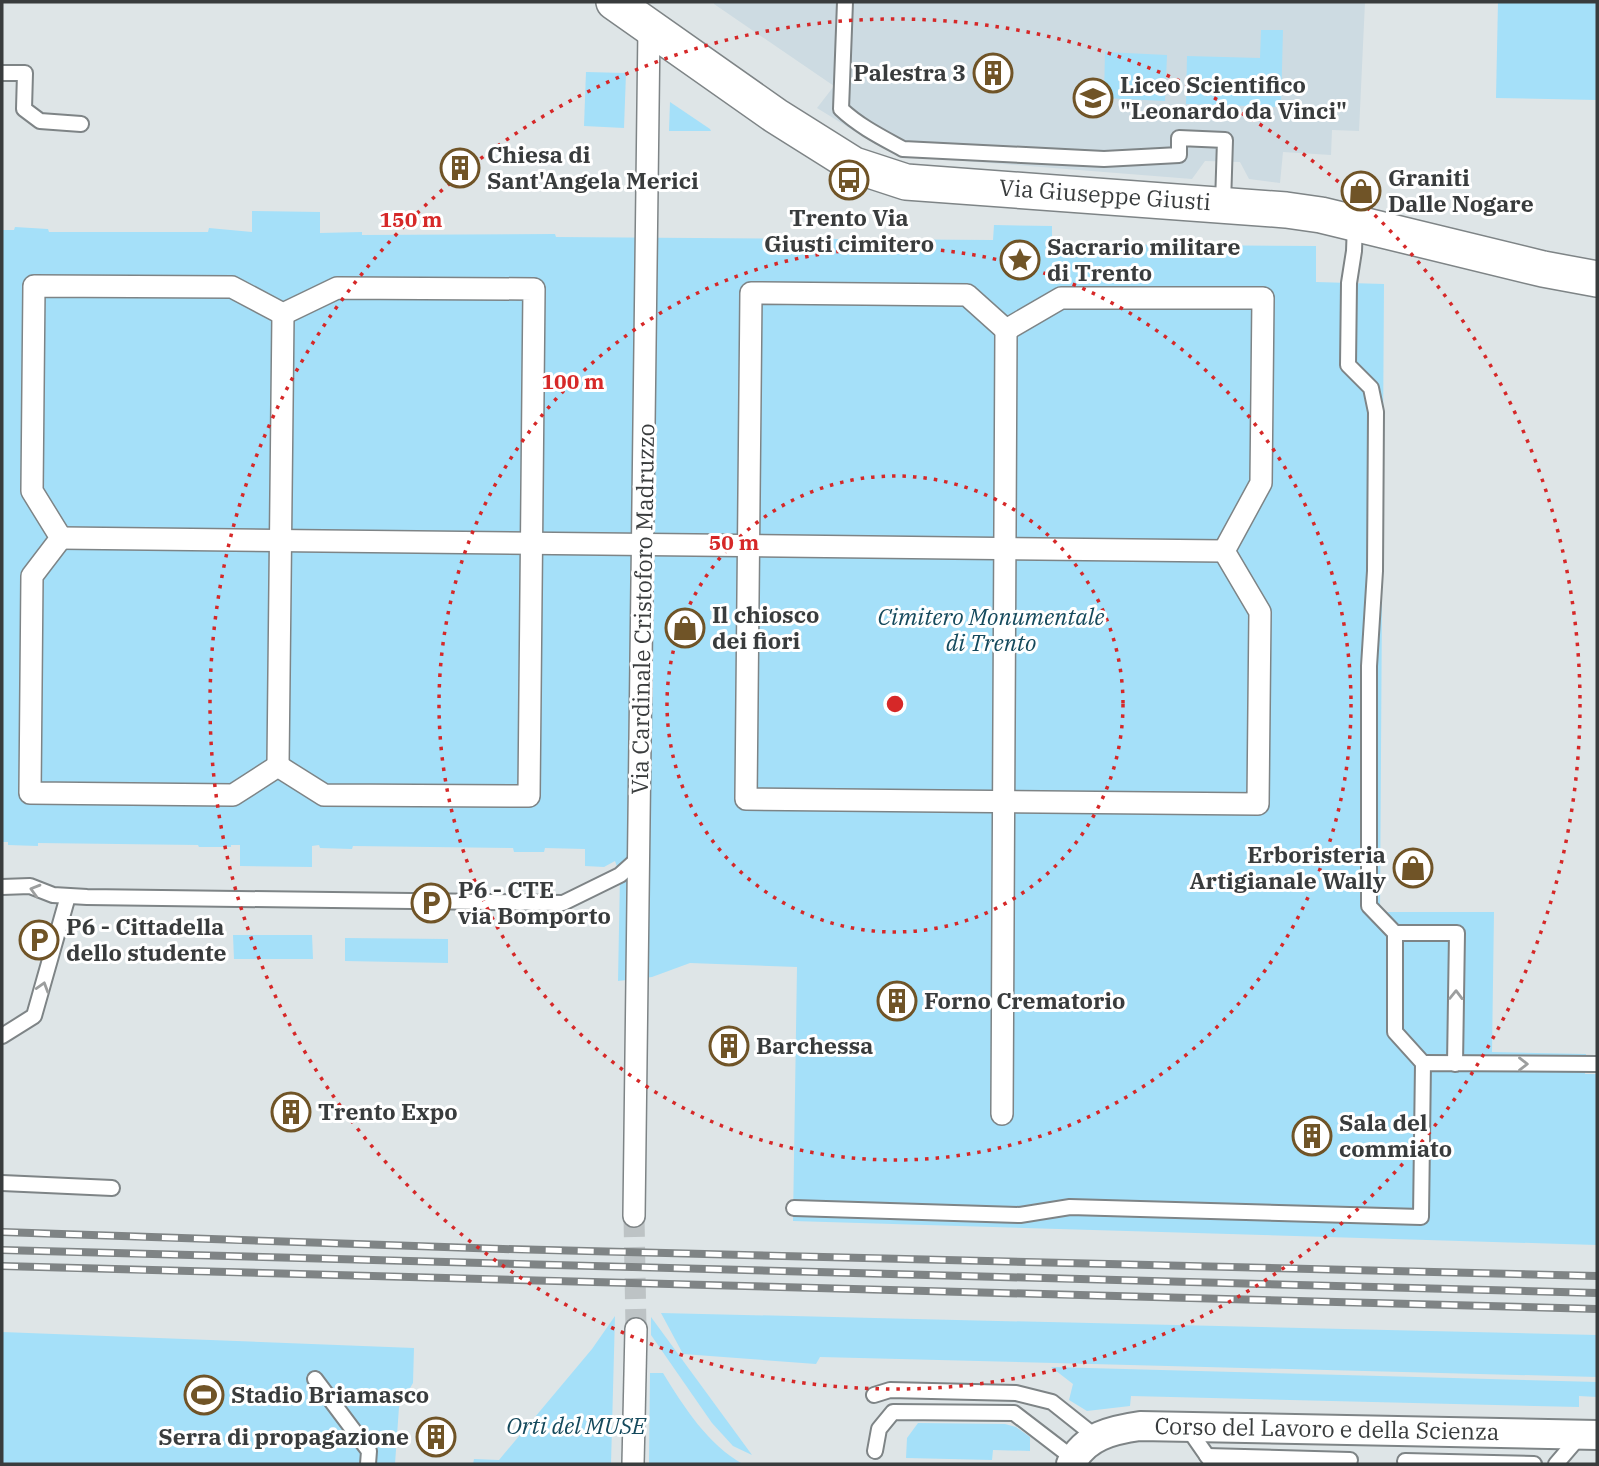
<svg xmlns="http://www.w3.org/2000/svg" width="1599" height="1466" viewBox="0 0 1599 1466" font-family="'IBM Plex Serif',serif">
<rect width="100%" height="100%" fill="#dee5e7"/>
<polygon fill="#cddbe2" points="714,2 1365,2 1359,131 1332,130 1331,155 1283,152 1280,183 1249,179 1240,162 1205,161 1192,179 901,156 877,145 817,108 834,86 714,4"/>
<g fill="#a5e0f9">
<polygon points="1498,2 1597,2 1597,100 1496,98"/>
<polygon points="1261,30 1283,30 1281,107 1186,104 1187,56 1260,58"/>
<polygon points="1105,52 1167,55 1165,101 1104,98"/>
<polygon points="586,72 626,73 624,128 584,126"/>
<polygon points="670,102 710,129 711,131 669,131"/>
<polygon points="252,211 320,212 320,233 362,232 362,235 555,234 556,237 993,240 994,225 1052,226 1052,244 1316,246 1316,282 1384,284 1380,912 1494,912 1492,1052 1586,1054 1585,1074 1597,1074 1597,1245 793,1221 797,967 690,963 652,977 618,981 620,875 615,861 604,867 585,866 585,849 545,848 544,852 514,852 513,848 353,846 352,849 320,848 319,845 312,846 312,867 240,866 240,845 231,845 231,847 199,847 198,845 38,843 38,846 8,845 8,842 2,842 2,230 14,230 15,227 48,229 49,232 208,232 209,228 252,232"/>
<polygon points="233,935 312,935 313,959 234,959"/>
<polygon points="345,938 448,939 448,963 345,961"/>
<polygon points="661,1313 1597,1335 1597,1377 820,1357 816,1364 683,1354"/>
<polygon points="615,1316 611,1464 473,1464 474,1459 499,1460 592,1349"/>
<polygon points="651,1317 752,1455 733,1446 712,1423 651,1335"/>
<polygon points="2,1332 414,1348 413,1383 399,1407 395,1464 2,1464"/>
<polygon points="1051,1367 1597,1382 1597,1397 1579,1396 1579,1407 1131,1396 1130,1406 1087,1411 1069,1400 1073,1384"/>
<path d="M650,1373H663C684,1407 708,1445 743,1464H649Z"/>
<polygon points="918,1423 1005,1424 1016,1427 1030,1437 1030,1451 993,1450 992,1460 906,1458 907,1438"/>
</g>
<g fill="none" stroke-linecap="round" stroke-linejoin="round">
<polyline stroke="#bdc3c5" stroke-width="21" stroke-dasharray="21 10" stroke-linecap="butt" points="634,1216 636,1329"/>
<defs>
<g id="service">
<path d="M845,2L841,109C859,126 881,137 903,149L1104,159L1179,155V138L1225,140L1223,204"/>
<polyline points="2,73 25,73 24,109 40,121 81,124"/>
<polyline points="1355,224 1354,251 1349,283 1348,365 1371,388 1376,412 1375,571 1369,666 1369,906 1395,933"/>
<polyline points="2,887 30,886 53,895 87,897 563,903 620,875 640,857"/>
<polyline points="2,1036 34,1016 68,896"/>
<polyline points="1423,1063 1395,1032 1395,933 1457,933 1455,1064"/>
<polyline points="2,1183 112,1188"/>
<polyline points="794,1208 1020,1215 1070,1207 1421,1217 1423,1063 1597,1064"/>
<polyline points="315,1379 369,1451 368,1464"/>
<polyline points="874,1395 890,1390 1016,1393 1052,1402 1096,1437"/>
<polyline points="1187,1427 1212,1463"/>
<polyline points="875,1451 879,1429 893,1412 1014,1413 1074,1459"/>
<polyline points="1207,1456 1350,1460"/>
<polyline points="1405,1461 1534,1464"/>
<polyline points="1556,1464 1580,1436"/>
</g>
<g id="pedestrian">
<polygon points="34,286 232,287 283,314 337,288 534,289 529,796 324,795 278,766 233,795 30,793 32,576 61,538 32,491"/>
<polygon points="751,293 967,295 1006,330 1061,298 1263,298 1261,483 1224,551 1260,612 1258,804 746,799"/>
<polyline points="61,538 1224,551"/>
<polyline points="278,766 283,314"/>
<polyline points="1002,1114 1006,330"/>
<polyline points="634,1216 649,28"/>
<polyline points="633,1464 636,1329"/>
</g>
<path id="minor" d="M1071,1464C1085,1436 1112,1430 1140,1426L1597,1435"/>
<polyline id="tertiary" points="614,2 776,116 854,165 906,182 1286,210 1321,215 1543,269 1597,279"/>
</defs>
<use href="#service" stroke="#7e8486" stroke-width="18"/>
<use href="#pedestrian" stroke="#7e8486" stroke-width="24"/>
<use href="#minor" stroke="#7e8486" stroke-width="32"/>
<use href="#tertiary" stroke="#7e8486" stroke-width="38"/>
<use href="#service" stroke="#fff" stroke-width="14"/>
<use href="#pedestrian" stroke="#fff" stroke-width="21"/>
<use href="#minor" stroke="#fff" stroke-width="28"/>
<use href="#tertiary" stroke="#fff" stroke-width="35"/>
<defs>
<g id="rail">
<polyline points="2,1232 503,1249 1597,1276"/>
<polyline points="2,1250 1597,1293"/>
<polyline points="2,1266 1597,1309"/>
</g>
</defs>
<use href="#rail" stroke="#7f8485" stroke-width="8"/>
<use href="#rail" stroke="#fff" stroke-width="5" stroke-dasharray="16" stroke-linecap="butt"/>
</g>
<defs><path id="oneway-chevron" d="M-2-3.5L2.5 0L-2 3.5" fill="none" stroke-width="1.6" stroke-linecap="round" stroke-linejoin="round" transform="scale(1.75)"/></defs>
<g stroke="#9c9e9e">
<use href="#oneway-chevron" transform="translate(35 890) rotate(-164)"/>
<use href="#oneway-chevron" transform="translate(43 987) rotate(-73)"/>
<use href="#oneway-chevron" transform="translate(1456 995) rotate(-89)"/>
<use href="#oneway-chevron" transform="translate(1523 1064)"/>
</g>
<g fill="none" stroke="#d62828" stroke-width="3.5" stroke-dasharray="3.5 7">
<circle cx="895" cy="704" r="228"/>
<circle cx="895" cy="704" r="456"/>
<circle cx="895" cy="704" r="685"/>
</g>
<defs>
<symbol id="building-ring" viewBox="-11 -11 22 22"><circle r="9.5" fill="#fff" stroke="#705427" stroke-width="1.5"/><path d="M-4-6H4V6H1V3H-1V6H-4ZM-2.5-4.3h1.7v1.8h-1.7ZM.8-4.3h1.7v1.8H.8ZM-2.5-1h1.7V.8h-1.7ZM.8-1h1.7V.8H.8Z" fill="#705427"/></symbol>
<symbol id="school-ring" viewBox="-11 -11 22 22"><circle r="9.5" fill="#fff" stroke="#705427" stroke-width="1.5"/><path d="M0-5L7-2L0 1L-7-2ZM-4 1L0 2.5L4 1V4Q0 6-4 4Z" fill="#705427"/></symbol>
<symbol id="bus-ring" viewBox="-11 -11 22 22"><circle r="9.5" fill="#fff" stroke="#705427" stroke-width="1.5"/><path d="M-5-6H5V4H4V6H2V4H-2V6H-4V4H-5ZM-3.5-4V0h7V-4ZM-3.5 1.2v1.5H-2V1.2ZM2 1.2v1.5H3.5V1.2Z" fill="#705427"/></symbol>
<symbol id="shop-ring" viewBox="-11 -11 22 22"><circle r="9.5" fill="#fff" stroke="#705427" stroke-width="1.5"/><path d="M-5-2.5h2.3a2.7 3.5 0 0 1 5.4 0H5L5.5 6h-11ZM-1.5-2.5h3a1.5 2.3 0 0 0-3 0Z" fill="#705427"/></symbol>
<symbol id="sight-ring" viewBox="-11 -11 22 22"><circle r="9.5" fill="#fff" stroke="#705427" stroke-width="1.5"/><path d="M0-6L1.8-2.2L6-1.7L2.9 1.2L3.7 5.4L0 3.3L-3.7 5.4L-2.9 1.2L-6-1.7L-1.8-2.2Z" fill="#705427"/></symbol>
<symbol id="parking-ring" viewBox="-11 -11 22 22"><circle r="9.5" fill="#fff" stroke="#705427" stroke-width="1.5"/><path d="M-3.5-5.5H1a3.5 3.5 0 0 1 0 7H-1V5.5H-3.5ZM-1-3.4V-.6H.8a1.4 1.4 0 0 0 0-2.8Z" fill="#705427"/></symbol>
<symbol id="stadium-ring" viewBox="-11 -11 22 22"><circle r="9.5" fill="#fff" stroke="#705427" stroke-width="1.5"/><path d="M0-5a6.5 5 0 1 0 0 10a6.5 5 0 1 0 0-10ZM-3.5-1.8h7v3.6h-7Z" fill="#705427"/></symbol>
</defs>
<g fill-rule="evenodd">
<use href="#building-ring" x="971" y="51" width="44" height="44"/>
<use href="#school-ring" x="1071" y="76" width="44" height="44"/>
<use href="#building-ring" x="438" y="146" width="44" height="44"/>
<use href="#bus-ring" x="827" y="158" width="44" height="44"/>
<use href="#shop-ring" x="1339" y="169" width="44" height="44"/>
<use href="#sight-ring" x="998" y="238" width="44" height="44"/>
<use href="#shop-ring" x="663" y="606" width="44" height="44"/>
<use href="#shop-ring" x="1391" y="846" width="44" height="44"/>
<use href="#parking-ring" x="409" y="881" width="44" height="44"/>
<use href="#parking-ring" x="17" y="918" width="44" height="44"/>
<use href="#building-ring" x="875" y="979" width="44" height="44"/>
<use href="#building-ring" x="707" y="1024" width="44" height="44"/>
<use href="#building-ring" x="269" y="1090" width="44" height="44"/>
<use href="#building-ring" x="1290" y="1114" width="44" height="44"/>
<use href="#stadium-ring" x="182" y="1373" width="44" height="44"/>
<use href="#building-ring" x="414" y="1415" width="44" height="44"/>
</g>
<g text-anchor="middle" stroke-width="6" stroke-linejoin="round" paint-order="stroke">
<g font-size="23" font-weight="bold" fill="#393c3d" stroke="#fff" text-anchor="start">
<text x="966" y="81" text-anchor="end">Palestra 3</text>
<text x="1120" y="93">Liceo Scientifico<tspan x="1120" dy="26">"Leonardo da Vinci"</tspan></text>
<text x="487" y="163">Chiesa di<tspan x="487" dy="26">Sant'Angela Merici</tspan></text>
<text x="1388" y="186">Graniti<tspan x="1388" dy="26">Dalle Nogare</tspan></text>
<text x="849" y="226" text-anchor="middle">Trento Via<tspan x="849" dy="26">Giusti cimitero</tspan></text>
<text x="1047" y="255">Sacrario militare<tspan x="1047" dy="26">di Trento</tspan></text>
<text x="712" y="623">Il chiosco<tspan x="712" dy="26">dei fiori</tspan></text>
<text x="1386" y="863" text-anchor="end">Erboristeria<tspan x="1386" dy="26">Artigianale Wally</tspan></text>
<text x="458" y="898">P6 - CTE<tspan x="458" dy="26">via Bomporto</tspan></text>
<text x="66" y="935">P6 - Cittadella<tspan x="66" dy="26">dello studente</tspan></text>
<text x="924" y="1009">Forno Crematorio</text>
<text x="756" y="1054">Barchessa</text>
<text x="318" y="1120">Trento Expo</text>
<text x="1339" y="1131">Sala del<tspan x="1339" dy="26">commiato</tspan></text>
<text x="231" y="1403">Stadio Briamasco</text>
<text x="409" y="1445" text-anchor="end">Serra di propagazione</text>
</g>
<g font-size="23" fill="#393c3d" stroke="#fff">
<text transform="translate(1105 195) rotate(4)" y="8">Via Giuseppe Giusti</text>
<text transform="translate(643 609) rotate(-89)" y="8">Via Cardinale Cristoforo Madruzzo</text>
<text transform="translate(1327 1429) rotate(1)" y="8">Corso del Lavoro e della Scienza</text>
</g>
<g font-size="23" font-style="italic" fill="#14495c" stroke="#fff">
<text x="991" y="625">Cimitero Monumentale<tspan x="991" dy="26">di Trento</tspan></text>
<text x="576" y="1434">Orti del MUSE</text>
</g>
</g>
<circle cx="895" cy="704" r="10" fill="#d62828" stroke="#fff" stroke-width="3.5"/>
<g font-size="21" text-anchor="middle" font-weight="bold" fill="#d62828" stroke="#fff" stroke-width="6" stroke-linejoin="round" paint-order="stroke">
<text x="411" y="227">150 m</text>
<text x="573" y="389">100 m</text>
<text x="734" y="550">50 m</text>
</g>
<rect width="1599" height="1466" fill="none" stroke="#393c3d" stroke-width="7"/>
</svg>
